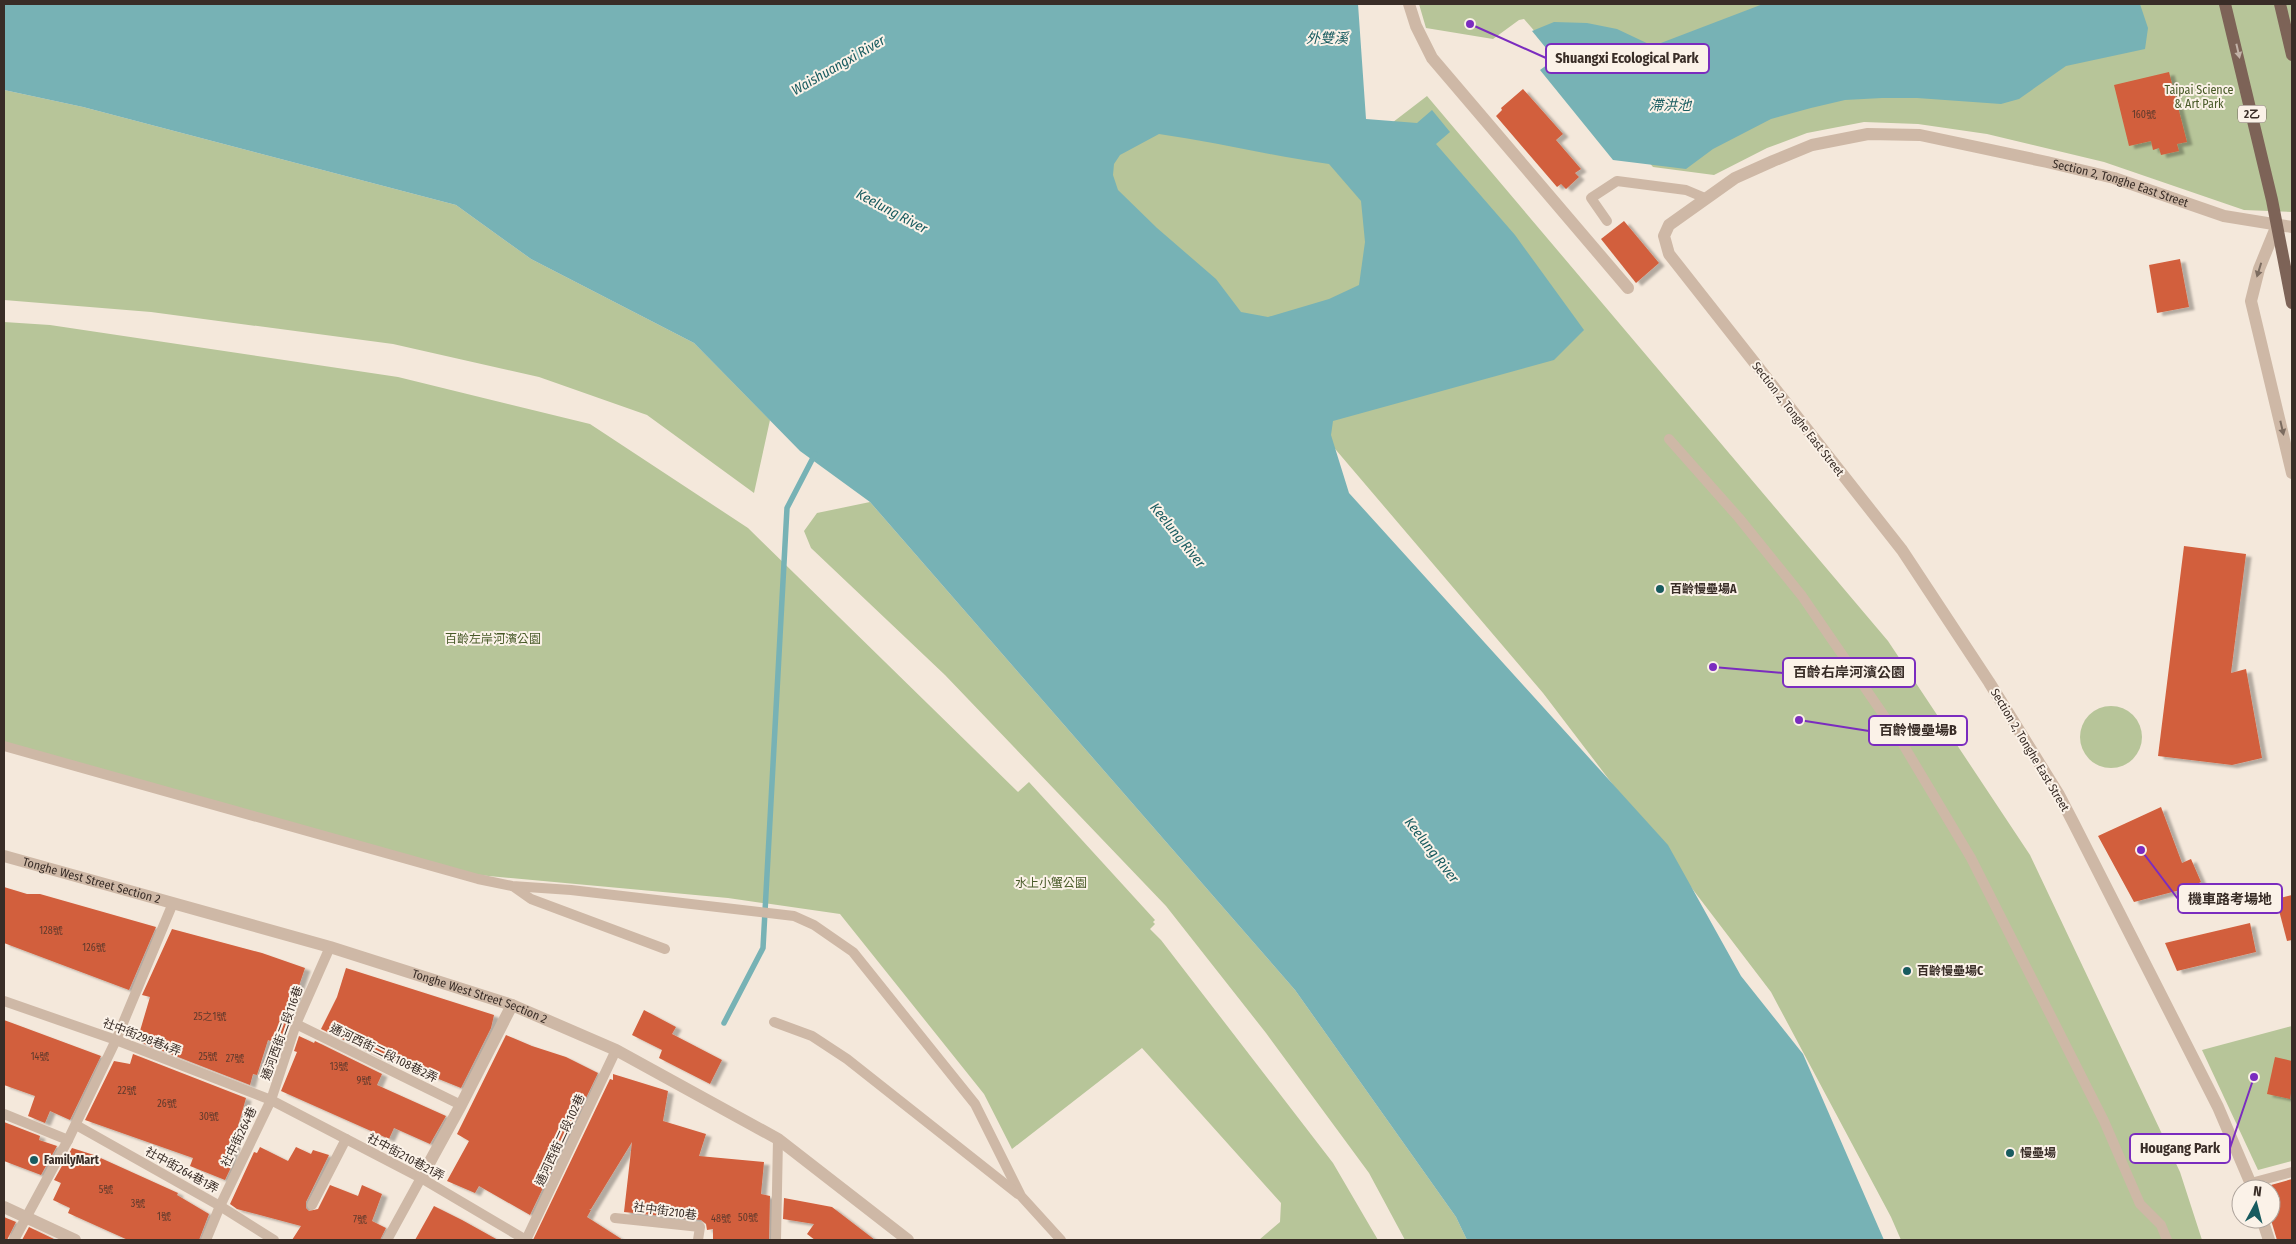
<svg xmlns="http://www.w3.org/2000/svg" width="2296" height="1244" viewBox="0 0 2296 1244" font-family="'Fira Sans Condensed','Noto Sans TC',sans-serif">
<defs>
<filter id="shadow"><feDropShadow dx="5.5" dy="3" stdDeviation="1" flood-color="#0004"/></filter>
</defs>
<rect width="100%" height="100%" fill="#f4e8db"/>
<g fill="#b7c599">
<polygon points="1419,4 2292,4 2292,212 2244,210 2104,162 1987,134 1918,124 1864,122 1807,133 1767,148 1714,175 1653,167 1524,19 1519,20 1493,39 1426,28"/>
<polygon points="4,90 83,107 456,205 531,259 694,343 770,420 754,493 647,415 539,377 393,344 151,312 4,300"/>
<polygon points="1427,96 1888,641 2030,855 2180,1172 2202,1240 1901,1240 1891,1217 1771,992 1543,693 1101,174 1128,145 1166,124 1371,139"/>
<polygon points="4,322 50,325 398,377 590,424 748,528 1018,792 1029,782 1155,920 1153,922 1155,924 1150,929 1161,940 1333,1163 1378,1240 1259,1240 1280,1222 1281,1203 1142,1048 1012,1149 984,1094 840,914 728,898 478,875 4,746"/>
<polygon points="870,502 1295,990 1456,1217 1467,1240 1405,1240 1369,1173 1266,1033 1166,906 945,675 811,548 804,531 817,513"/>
<circle cx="2111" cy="737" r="31"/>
<polygon points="2292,1026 2292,1161 2258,1170 2202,1050"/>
</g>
<g fill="#77b2b5" fill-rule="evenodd">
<path d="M4,4H1358L1366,119L1417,123L1432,110L1450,132L1436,144L1515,235L1584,330L1554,360L1333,421L1331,435L1349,493L1668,845L1741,976L1803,1054L1884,1240H1467L1456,1217L1295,990L870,502L800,451L694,343L531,259L456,205L83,107L4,90ZM1159,134C1216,142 1272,156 1329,164L1361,201L1365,242L1359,285L1329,299L1268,317L1241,312L1216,279L1157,228L1118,190L1113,175L1114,164L1120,155Z"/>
<polygon points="1763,4 2140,4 2148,28 2145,49 2066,66 2019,99 2001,104 1917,98 1882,98 1845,100 1811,108 1771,119 1713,149 1686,169 1613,160 1540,70 1555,59 1532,31 1554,22 1587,23 1617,29 1653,46"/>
</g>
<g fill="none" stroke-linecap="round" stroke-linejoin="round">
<polyline stroke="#77b2b5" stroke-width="5.5" points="724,1023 763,948 787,508 815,454"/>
</g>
<g fill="#d25f3c" filter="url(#shadow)">
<polygon points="2169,72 2187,142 2177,144 2179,151 2161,155 2159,148 2153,150 2151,141 2129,146 2114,85"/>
<polygon points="1523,89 1563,134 1556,140 1581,169 1575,173 1579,177 1566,189 1561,184 1557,187 1496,116 1502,110 1501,108"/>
<polygon points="1624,221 1659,263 1636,283 1601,239"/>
<polygon points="2180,259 2189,307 2157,313 2149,265"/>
<polygon points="2184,546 2246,554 2231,673 2246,669 2262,758 2232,765 2158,756"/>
<polygon points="2161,807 2182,863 2191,859 2201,882 2188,888 2134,902 2098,836"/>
<polygon points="4,887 27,894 40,894 156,927 129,990 4,943"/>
<polygon points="2292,895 2292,940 2287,941 2276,899"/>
<polygon points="2250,923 2256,952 2177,971 2165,943"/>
<polygon points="172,929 262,953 305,968 284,1030 287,1031 282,1046 268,1040 257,1075 253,1074 250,1085 137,1041 150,997 142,995"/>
<polygon points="346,968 494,1015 491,1028 461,1088 389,1059 388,1061 321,1029 337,997"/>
<polygon points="644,1010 676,1027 672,1034 722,1060 710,1084 659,1058 662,1050 632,1035"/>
<polygon points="4,1020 101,1056 70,1120 50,1111 45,1123 28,1116 35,1096 4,1085"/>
<polygon points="506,1035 532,1046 566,1057 598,1073 530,1215 479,1186 475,1193 447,1181 469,1141 457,1134"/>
<polygon points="299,1036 314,1043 315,1041 382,1074 377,1085 446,1116 430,1144 394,1128 389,1139 281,1091 297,1052 294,1051"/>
<polygon points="133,1054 246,1098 233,1144 235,1145 230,1162 233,1163 225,1180 190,1166 193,1158 85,1120 114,1061 130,1064"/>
<polygon points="2275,1057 2292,1061 2292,1087 2290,1099 2267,1094"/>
<polygon points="613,1074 668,1091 663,1121 706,1134 699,1156 764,1162 761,1194 770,1196 769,1240 713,1240 713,1229 707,1230 706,1224 701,1220 624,1212 632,1142 591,1209 589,1209 591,1210 587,1217 623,1240 533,1240 610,1079 613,1080"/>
<polygon points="4,1122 40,1136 39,1140 57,1146 41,1175 4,1161"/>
<polygon points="260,1147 288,1161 296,1147 311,1154 313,1150 329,1155 306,1202 306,1208 309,1211 318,1209 330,1185 358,1196 362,1185 382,1194 372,1221 386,1228 380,1240 292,1240 301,1226 237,1209 230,1204 254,1152 257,1153"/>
<polygon points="72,1148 94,1155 178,1193 177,1195 209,1214 199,1240 128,1240 68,1213 70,1208 53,1200 61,1183 54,1180"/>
<polygon points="2292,1179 2292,1240 2277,1240 2271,1220 2271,1185"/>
<polygon points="784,1198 832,1207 875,1240 815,1240 807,1234 814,1224 783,1219"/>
<polygon points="434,1206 462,1220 498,1240 415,1240"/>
<polygon points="4,1217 16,1222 7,1240 4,1240"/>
<polygon points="29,1227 56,1240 22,1240"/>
</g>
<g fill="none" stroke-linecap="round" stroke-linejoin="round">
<g stroke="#ceb8a6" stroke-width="10">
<polyline points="1607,221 1591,198 1617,181 1686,190 1705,198"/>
<polyline points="1669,439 1739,518 1802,596 1898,736 1971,858 2104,1121 2140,1204 2161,1225 2167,1240"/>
<polyline points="4,746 478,879 512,886 571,890 794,916 814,925 853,952 975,1104 1021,1196 1061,1240"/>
<polyline points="514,887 531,899 665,949"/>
<polyline points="4,1001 116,1040 271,1100 421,1178 526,1240"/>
<polyline points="774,1022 812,1036 847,1059 1018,1194"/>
<polyline points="296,1024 461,1105"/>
<polyline points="4,1114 68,1140"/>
<polyline points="76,1125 220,1206 274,1240"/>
<polyline points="2251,1183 2292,1172"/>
<polyline points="312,1205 346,1139"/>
<polyline points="615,1218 700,1227 698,1240"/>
<polyline points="14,1240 68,1140 116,1040 173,903"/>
<polyline points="206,1240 220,1206 271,1100 296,1024 330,947"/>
<polyline points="387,1240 421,1178"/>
<polyline points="526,1240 616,1050"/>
<polyline points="776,1240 778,1139"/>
</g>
<g stroke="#ceb8a6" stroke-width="12">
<polyline points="1409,4 1416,26 1432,58 1628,288"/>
<polyline points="2277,225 2259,269 2251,301 2292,473"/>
<path id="s1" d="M4,856L330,947L512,1005L616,1050L778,1139L908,1240"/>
<polyline points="421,1178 461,1105 512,1005"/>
<path id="s2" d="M2253,1189L2218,1107L2073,822L2059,795L1989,682L1902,550L1669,254L1664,236L1669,225L1735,178L1773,161L1812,145L1868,134L1920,135L2047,162L2114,178L2224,216L2292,227"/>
<polyline points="4,1207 75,1240"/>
<polyline points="2262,1219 2269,1240"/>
</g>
<g stroke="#7d6357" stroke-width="12">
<polyline points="2225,4 2272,200 2292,303"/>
<polyline points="2280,4 2292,55"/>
</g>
</g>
<defs><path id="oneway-solid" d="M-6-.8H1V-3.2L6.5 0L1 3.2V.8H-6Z" transform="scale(1.25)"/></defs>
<use fill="#c2b2a7" href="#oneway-solid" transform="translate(2238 51) rotate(77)"/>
<g fill="#7c6c60">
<use href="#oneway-solid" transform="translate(2259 270) rotate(107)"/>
<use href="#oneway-solid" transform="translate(2282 428) rotate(77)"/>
</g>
<g fill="#185b5f" stroke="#fbf2e8" stroke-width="2">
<circle cx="1660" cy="589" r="5"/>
<circle cx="1907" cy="971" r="5"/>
<circle cx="2010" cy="1153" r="5"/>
<circle cx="34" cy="1160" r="5"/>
</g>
<g text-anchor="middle" stroke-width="4" stroke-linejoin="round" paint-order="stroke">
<g font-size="10" fill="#5f3a2c">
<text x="2144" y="118">160號</text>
<text x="51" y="934">128號</text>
<text x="94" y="951">126號</text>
<text x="210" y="1020">25之1號</text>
<text x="40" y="1060">14號</text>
<text x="208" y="1060">25號</text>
<text x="235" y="1062">27號</text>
<text x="339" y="1070">13號</text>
<text x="364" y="1084">9號</text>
<text x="127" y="1094">22號</text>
<text x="167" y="1107">26號</text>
<text x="209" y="1120">30號</text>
<text x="106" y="1193">5號</text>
<text x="138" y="1207">3號</text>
<text x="164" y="1220">1號</text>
<text x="748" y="1221">50號</text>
<text x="721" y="1222">48號</text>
<text x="360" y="1223">7號</text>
</g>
<rect fill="#fbf2e8" stroke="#736861" stroke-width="1" x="2238" y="105.5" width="28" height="17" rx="4"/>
<g font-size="11" font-weight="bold" fill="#392d27">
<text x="2252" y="118">2乙</text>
</g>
<g font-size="12" fill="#485a28" stroke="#fbf2e8">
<text x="2199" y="94">Taipai Science<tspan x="2199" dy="14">&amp; Art Park</tspan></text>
<text x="493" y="643">百齡左岸河濱公園</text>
<text x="1051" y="887">水上小蟹公園</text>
</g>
<g font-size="12" fill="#392d27" stroke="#fbf2e8">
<text dy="4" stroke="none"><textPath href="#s2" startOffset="1618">Section 2, Tonghe East Street</textPath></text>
<text transform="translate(1798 419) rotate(52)" y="4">Section 2, Tonghe East Street</text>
<text transform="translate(2030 750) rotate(59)" y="4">Section 2, Tonghe East Street</text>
<text dy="4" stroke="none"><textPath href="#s1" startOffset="91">Tonghe West Street Section 2</textPath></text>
<text dy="4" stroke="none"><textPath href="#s1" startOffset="496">Tonghe West Street Section 2</textPath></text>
<text transform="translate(282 1033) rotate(-70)" y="4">通河西街二段116巷</text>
<text transform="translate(142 1037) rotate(21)" y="4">社中街298巷4弄</text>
<text transform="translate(384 1053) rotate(26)" y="4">通河西街二段108巷2弄</text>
<text transform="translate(239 1137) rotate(-64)" y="4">社中街264巷</text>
<text transform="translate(560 1140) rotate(-65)" y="4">通河西街二段102巷</text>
<text transform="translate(406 1157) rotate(28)" y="4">社中街210巷21弄</text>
<text transform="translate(182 1170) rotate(29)" y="4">社中街264巷1弄</text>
<text transform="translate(665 1211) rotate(8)" y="4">社中街210巷</text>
</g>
<g font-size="12" font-weight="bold" fill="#392d27" stroke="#fbf2e8" text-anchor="start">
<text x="1670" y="593">百齡慢壘場A</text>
<text x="1917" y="975">百齡慢壘場C</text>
<text x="2020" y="1157">慢壘場</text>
<text x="44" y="1164">FamilyMart</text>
</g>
<g font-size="14" font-style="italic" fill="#185b5f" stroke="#fbf2e8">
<text x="1327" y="43">外雙溪</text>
<text transform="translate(838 65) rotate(-30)" y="5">Waishuangxi River</text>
<text x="1670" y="110">滯洪池</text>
<text transform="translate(892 211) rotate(28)" y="5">Keelung River</text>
<text transform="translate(1178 535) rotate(51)" y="5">Keelung River</text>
<text transform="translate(1432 850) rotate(52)" y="5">Keelung River</text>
</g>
</g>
<path fill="none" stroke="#7b2cbf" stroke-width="2" d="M1470 24L1546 58M1713 667L1783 673M1799 720L1869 731M2141 850L2178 899M2254 1077L2230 1148"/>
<g fill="#7b2cbf" stroke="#fbf2e8" stroke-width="2">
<circle cx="1470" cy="24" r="5"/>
<circle cx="1713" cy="667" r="5"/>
<circle cx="1799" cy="720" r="5"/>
<circle cx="2141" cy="850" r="5"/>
<circle cx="2254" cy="1077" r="5"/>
</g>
<g fill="#fbf2e8" stroke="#7b2cbf" stroke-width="2">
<rect x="1546" y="44" width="163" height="29" rx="5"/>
<rect x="1783" y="658" width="132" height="29" rx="5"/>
<rect x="1869" y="716" width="98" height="29" rx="5"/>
<rect x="2178" y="884" width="104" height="29" rx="5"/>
<rect x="2130" y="1134" width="100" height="29" rx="5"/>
</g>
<g font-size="14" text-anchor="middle" font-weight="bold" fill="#392d27">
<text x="1627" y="63">Shuangxi Ecological Park</text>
<text x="1849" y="677">百齡右岸河濱公園</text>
<text x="1918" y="735">百齡慢壘場B</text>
<text x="2230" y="904">機車路考場地</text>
<text x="2180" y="1153">Hougang Park</text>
</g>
<rect width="2296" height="1244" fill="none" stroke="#392d27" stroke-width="10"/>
<g transform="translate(2256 1204) rotate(7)"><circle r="24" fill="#fbf2e8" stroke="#ada39b"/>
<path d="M0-4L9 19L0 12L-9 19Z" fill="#185b5f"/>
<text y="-8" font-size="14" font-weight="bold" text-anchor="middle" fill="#392d27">N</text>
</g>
</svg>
